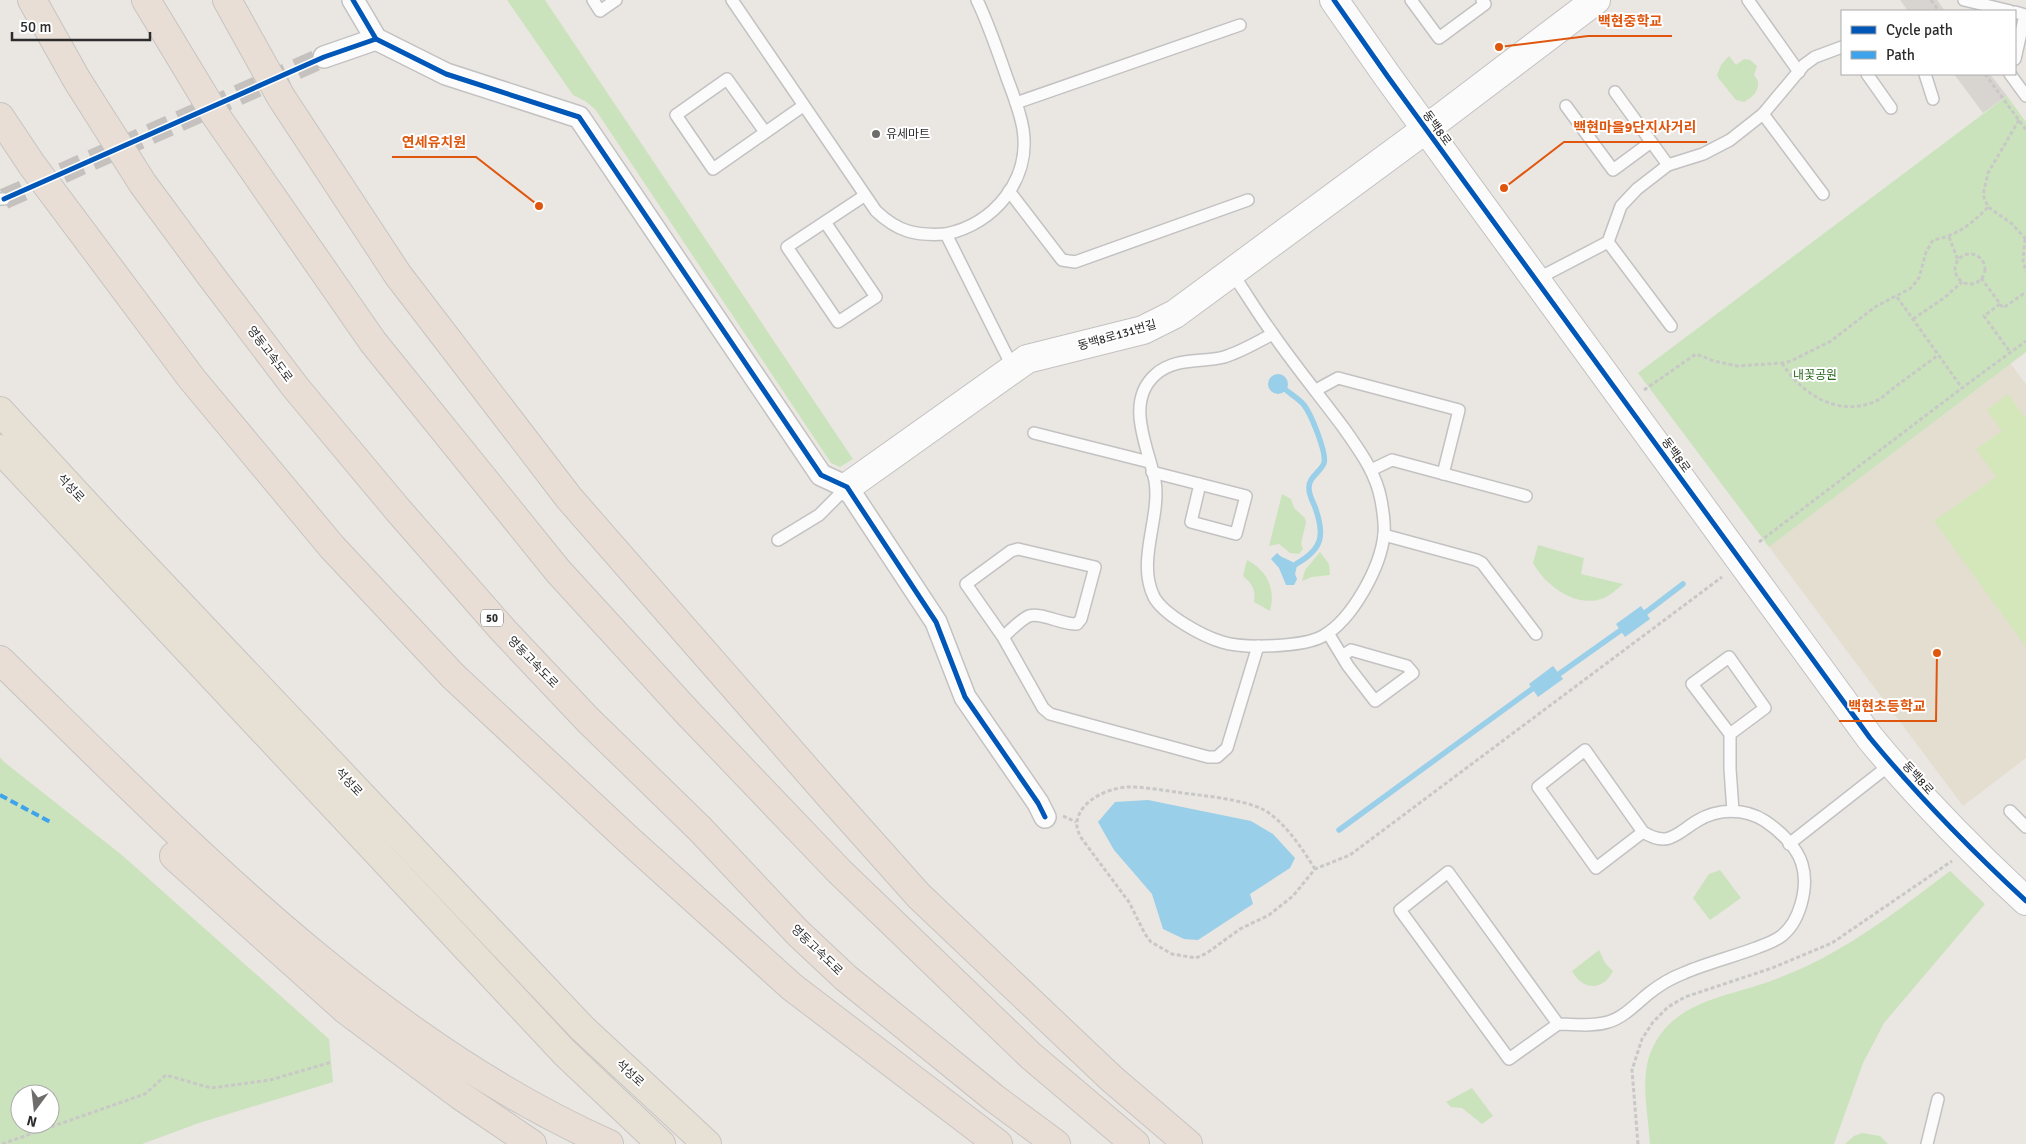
<svg xmlns="http://www.w3.org/2000/svg" width="2026" height="1144" viewBox="0 0 2026 1144" font-family="Signika,'Noto Sans KR',sans-serif">
<rect width="100%" height="100%" fill="#eae6e2"/>
<polygon fill="#e4ded1" points="2010,363 2026,384 2026,758 1963,806 1769,547"/>
<g fill="#cbe3bc" fill-rule="evenodd">
<polygon points="507,0 545,0 853,459 840,467 831,463 595,109 585,101 573,95"/>
<path d="M1729,56L1736,65L1744,59L1750,60L1757,66L1754,75L1758,81C1759,91 1753,97 1744,102L1736,100L1719,79L1717,75L1721,65Z"/>
<polygon points="2007,96 2026,122 2026,352 1769,547 1638,373"/>
<polygon points="1282,494 1291,499 1294,508 1305,518 1306,522 1301,544 1303,549 1299,554 1290,553 1279,544 1269,546"/>
<path d="M1538,545L1584,558L1581,574L1623,584C1617,589 1611,595 1604,598C1576,609 1546,586 1533,563Z"/>
<polygon points="1320,552 1329,564 1330,575 1312,577 1302,581 1305,570"/>
<path d="M1247,560C1267,570 1276,589 1270,611L1254,602C1256,590 1252,583 1243,576Z"/>
<path d="M0,757L3,761L123,856L329,1039L333,1082L199,1123L142,1144H0ZM20,1094H50V1124H20Z"/>
<polygon points="1720,870 1741,898 1710,920 1693,898 1709,874"/>
<path d="M1950,871L1985,904L1884,1023L1863,1063L1834,1144H1650C1648,1112 1638,1072 1655,1043C1677,1003 1723,997 1762,984C1782,977 1802,969 1821,959C1867,935 1909,902 1950,871Z"/>
<path d="M1599,950L1605,963L1613,971C1603,991 1583,991 1572,971Z"/>
<polygon points="1472,1088 1493,1116 1482,1124 1462,1108 1451,1107 1446,1102"/>
<polygon points="1862,1133 1880,1136 1888,1144 1845,1144 1854,1136"/>
</g>
<polygon fill="#d4e7ba" points="2008,394 2026,419 2026,647 1934,521 1996,477 1976,449 2002,431 1987,410"/>
<g fill="#d8d4d0">
<polygon points="1900,0 1937,0 1945,11 1908,11"/>
<polygon points="1954,74 1990,74 2007,96 1983,113"/>
</g>
<g fill="#99cfe8">
<circle cx="1278" cy="384" r="10"/>
<path d="M1277,553C1283,560 1292,559 1297,566L1295,574L1297,579L1294,585H1286L1279,568L1271,559Z"/>
<polygon points="1641,606 1650,619 1625,637 1616,624"/>
<polygon points="1553,666 1563,679 1538,697 1529,684"/>
<polygon points="1148,800 1251,821 1273,834 1295,858 1290,868 1250,894 1253,904 1198,940 1184,939 1163,929 1152,894 1114,850 1098,822 1115,802"/>
</g>
<g fill="none" stroke-linecap="round" stroke-linejoin="round">
<g stroke="#99cfe8" stroke-width="5.5">
<path d="M1286,390C1292,395 1299,399 1304,405C1311,414 1327,453 1324,463C1320,473 1308,477 1309,489C1309,495 1313,502 1315,507C1325,535 1323,549 1296,564"/>
<polyline points="1645,613 1683,584"/>
<polyline points="1559,674 1621,630"/>
<polyline points="1339,830 1532,689"/>
</g>
<polyline stroke="#c4c1be" stroke-width="21" stroke-dasharray="21 11" stroke-linecap="butt" points="4,199 324,57"/>
<defs>
<g id="service">
<polyline points="593,0 600,11 616,0"/>
<path d="M732,0L876,211C898,232 916,236 946,234L1013,368"/>
<polyline points="1411,0 1439,38 1485,4 1482,0"/>
<polyline points="1748,0 1799,72"/>
<polyline points="1964,0 2010,11"/>
<polyline points="2015,12 2025,15 2015,59"/>
<polyline points="1867,74 1891,108"/>
<polyline points="1925,74 1933,99"/>
<polyline points="2010,74 2026,96"/>
<polyline points="1615,92 1668,165"/>
<polyline points="1016,103 1240,25"/>
<polyline points="1566,106 1613,170 1651,142"/>
<polyline points="1763,114 1823,194"/>
<polyline points="765,132 727,79 676,115 713,169 803,106"/>
<polyline points="1009,191 1062,260 1075,262 1248,200"/>
<polyline points="0,199 4,199"/>
<polyline points="825,222 876,297 838,322 787,247 864,196"/>
<path d="M946,234C994,224 1031,180 1023,129C1020,111 1013,94 1007,78C998,52 989,25 977,0"/>
<polyline points="1608,242 1671,326"/>
<path d="M1232,273C1246,293 1258,314 1273,334C1295,366 1320,396 1343,427C1359,450 1376,472 1381,500C1383,511 1385,523 1384,534C1381,567 1352,620 1323,636C1304,647 1244,649 1222,642C1202,636 1164,615 1154,597C1136,561 1161,518 1155,481C1149,449 1124,403 1155,375C1174,357 1201,363 1224,357C1241,352 1257,342 1273,334"/>
<polyline points="1535,280 1608,242 1621,206 1637,189 1668,165 1703,154 1730,140 1763,114 1804,65 1815,57 1842,47"/>
<polyline points="1316,390 1338,378 1459,410 1443,474"/>
<polyline points="1034,433 1149,462"/>
<polyline points="1371,470 1392,460 1526,496"/>
<polyline points="1152,472 1246,496 1236,534 1191,522 1200,484"/>
<polyline points="1384,535 1476,560 1482,563 1536,634"/>
<polyline points="778,540 819,515 847,487"/>
<polyline points="1328,633 1348,666 1375,701 1413,673 1407,666 1351,650 1342,656"/>
<path d="M1003,637C1010,631 1020,620 1029,616C1041,612 1063,625 1077,624L1081,619L1095,567L1018,549L1011,551L966,584L1003,637L1043,708L1050,714L1208,757H1217L1227,748L1258,646"/>
<polyline points="1730,734 1692,684 1729,657 1765,708 1730,734 1730,769 1733,811"/>
<polyline points="2010,811 2026,827"/>
<polyline points="1789,844 1891,764"/>
<path d="M1558,1024L1509,1059L1400,910L1448,872L1558,1024C1574,1024 1592,1027 1608,1022C1623,1018 1636,1004 1648,994C1658,986 1671,978 1684,973C1707,963 1732,957 1756,948C1764,945 1773,942 1780,937C1800,923 1809,887 1802,864C1797,847 1780,831 1765,821C1745,808 1718,808 1697,821C1677,833 1669,848 1643,832L1585,750L1538,787L1596,868L1643,832"/>
<polyline points="1927,1144 1938,1099"/>
</g>
<g id="minor">
<polyline points="353,0 376,39 446,74 579,117 821,475 847,487 936,622 965,697 1038,803 1045,817"/>
<polyline points="324,57 376,39"/>
</g>
<g id="tertiary">
<path d="M1334,0L1388,77L1870,738C1918,796 1971,850 2026,901"/>
<polyline points="847,487 1027,359 1143,330 1175,314 1426,129 1596,0"/>
</g>
<g id="trunk">
<polyline points="0,411 109,529 583,1029 707,1144"/>
<polyline points="0,449 565,1053 661,1144"/>
</g>
<g id="motorway">
<polyline points="32,0 77,80 143,184 211,276 296,388 398,510 503,630 588,720 700,829 798,933 846,978 994,1098 1056,1144"/>
<polyline points="146,0 216,116 373,342 558,571 687,712 839,871 1031,1056 1135,1144"/>
<polyline points="227,0 281,97 398,275 569,498 828,794 919,896 1112,1079 1188,1144"/>
<polyline points="0,117 32,165 192,379 332,547 453,676 630,841 792,987 998,1144"/>
<path d="M0,660C183,838 373,1039 609,1144"/>
<polyline points="174,856 346,1010 461,1096 532,1144"/>
</g>
</defs>
<use href="#service" stroke="#c3c2c2" stroke-width="14"/>
<use href="#minor" stroke="#c3c2c2" stroke-width="24"/>
<use href="#tertiary" stroke="#c3c2c2" stroke-width="30"/>
<use href="#trunk" stroke="#c6c4c2" stroke-width="30"/>
<use href="#motorway" stroke="#c6c4c2" stroke-width="30"/>
<g stroke="#c8c8c7" stroke-width="3" stroke-dasharray="4 2.5" stroke-linecap="butt">
<polyline points="1931,0 1939,11"/>
<polyline points="1985,74 2026,130"/>
<polyline points="2019,120 1988,173 1983,195 1988,207 2011,223 2026,239"/>
<polyline points="1949,237 1958,260"/>
<polyline points="2025,239 2023,260 2026,272"/>
<circle cx="1970" cy="269" r="15"/>
<polyline points="1981,278 2003,308 2026,292"/>
<polyline points="1897,297 1962,388 2026,341"/>
<polyline points="2000,304 1984,316 2010,352"/>
<polyline points="1913,319 1944,298 1962,282"/>
<path d="M1782,363C1801,394 1839,418 1876,401C1883,398 1889,391 1895,387C1909,376 1924,366 1938,355"/>
<path d="M1644,390L1696,354L1714,361L1737,366L1782,363L1791,361L1831,341L1875,307L1911,288L1919,278L1926,252L1933,240C1956,236 1972,224 1988,207"/>
<polyline points="1759,542 1962,388"/>
<polyline points="1063,816 1076,822"/>
<path d="M1315,869C1303,850 1283,819 1262,809C1238,798 1202,796 1176,792C1161,790 1145,787 1130,787C1114,787 1093,795 1083,808C1075,819 1075,828 1082,839L1129,902L1145,934L1151,942L1172,954L1196,958L1207,953L1240,929L1269,915L1293,896L1315,869L1350,855L1722,577"/>
<polyline points="2,1144 145,1094 166,1075 211,1088 270,1080 332,1062"/>
<polyline points="1638,1144 1632,1070 1642,1039 1653,1022 1668,1007 1685,997 1772,968 1832,943 1952,861"/>
</g>
<use href="#service" stroke="#fcfbfb" stroke-width="11"/>
<use href="#minor" stroke="#fcfbfb" stroke-width="21"/>
<use href="#tertiary" stroke="#fcfbfb" stroke-width="28"/>
<use href="#trunk" stroke="#e7e0d5" stroke-width="28"/>
<use href="#motorway" stroke="#e8ded5" stroke-width="28"/>
<polyline stroke="#3ea3eb" stroke-width="4" stroke-dasharray="8 4" stroke-linecap="butt" points="0,795 52,823"/>
<defs>
<g id="cycleway">
<polyline points="353,0 376,39 446,74 579,117 821,475 847,487 936,622 965,697 1038,803 1045,817"/>
<path d="M1334,0L1388,77L1870,738C1918,796 1971,850 2026,901"/>
<polyline points="4,199 324,57 376,39"/>
</g>
</defs>
<use href="#cycleway" stroke="#fff" stroke-width="8"/>
<use href="#cycleway" stroke="#0057b8" stroke-width="5"/>
</g>
<circle fill="#6e6d6c" stroke="#fff" stroke-width="2" cx="876" cy="134" r="5"/>
<g text-anchor="middle" stroke-width="4" stroke-linejoin="round" paint-order="stroke">
<rect fill="#fff" stroke="#6b6b6b" stroke-width="1" x="481" y="609.5" width="22" height="17" rx="4"/>
<g font-size="11" font-weight="bold" fill="#2c2c2c">
<text x="492" y="622">50</text>
</g>
<g font-size="12" fill="#2c2c2c" stroke="#fff">
<text transform="translate(1437 128) rotate(54)" y="4">동백8로</text>
<text transform="translate(1117 335) rotate(-16)" y="4">동백8로131번길</text>
<text transform="translate(270 354) rotate(53)" y="4">영동고속도로</text>
<text transform="translate(1676 455) rotate(54)" y="4">동백8로</text>
<text transform="translate(71 488) rotate(47)" y="4">석성로</text>
<text transform="translate(533 662) rotate(46)" y="4">영동고속도로</text>
<text transform="translate(1918 778) rotate(48)" y="4">동백8로</text>
<text transform="translate(349 782) rotate(47)" y="4">석성로</text>
<text transform="translate(817 950) rotate(44)" y="4">영동고속도로</text>
<text transform="translate(630 1073) rotate(43)" y="4">석성로</text>
</g>
<g font-size="12" fill="#2c2c2c" stroke="#fff" text-anchor="start">
<text x="886" y="138">유세마트</text>
</g>
<g font-size="12" fill="#29661e" stroke="#fff">
<text x="1815" y="379">내꽃공원</text>
</g>
</g>
<path fill="none" stroke="#df570e" stroke-width="2" d="M1499 47L1588 36H1672M1504 188L1564 142H1707M539 206L476 157H392M1937 653L1936 721H1839"/>
<g fill="#df570e" stroke="#fff" stroke-width="2">
<circle cx="1499" cy="47" r="5"/>
<circle cx="1504" cy="188" r="5"/>
<circle cx="539" cy="206" r="5"/>
<circle cx="1937" cy="653" r="5"/>
</g>
<g font-size="14" text-anchor="middle" font-weight="bold" fill="#df570e" stroke="#fff" stroke-width="4" stroke-linejoin="round" paint-order="stroke">
<text x="1630" y="26">백현중학교</text>
<text x="1635" y="132">백현마을9단지사거리</text>
<text x="434" y="147">연세유치원</text>
<text x="1887" y="711">백현초등학교</text>
</g>
<rect x="1841" y="10" width="175" height="65" fill="#ffffff" stroke="#ababab"/>
<rect x="1851" y="26" width="25" height="8" fill="#0057b8" stroke="#ababab"/>
<text x="1886" y="35" font-size="15" fill="#2c2c2c">Cycle path</text>
<rect x="1851" y="51" width="25" height="8" fill="#3ea3eb" stroke="#ababab"/>
<text x="1886" y="60" font-size="15" fill="#2c2c2c">Path</text>
<g transform="translate(35 1109) rotate(195)"><circle r="24" fill="#ffffff" stroke="#ababab"/>
<path d="M0-4L9 19L0 12L-9 19Z" fill="#6e6d6c"/>
<text y="-8" font-size="14" font-weight="bold" text-anchor="middle" fill="#2c2c2c">N</text>
</g>
<path d="M12 32v8h138v-8" fill="none" stroke="#2c2c2c" stroke-width="2.5"/>
<text x="20" y="32" font-size="15" fill="#2c2c2c" stroke="#ffffff" stroke-width="4" paint-order="stroke">50 m</text>
</svg>
